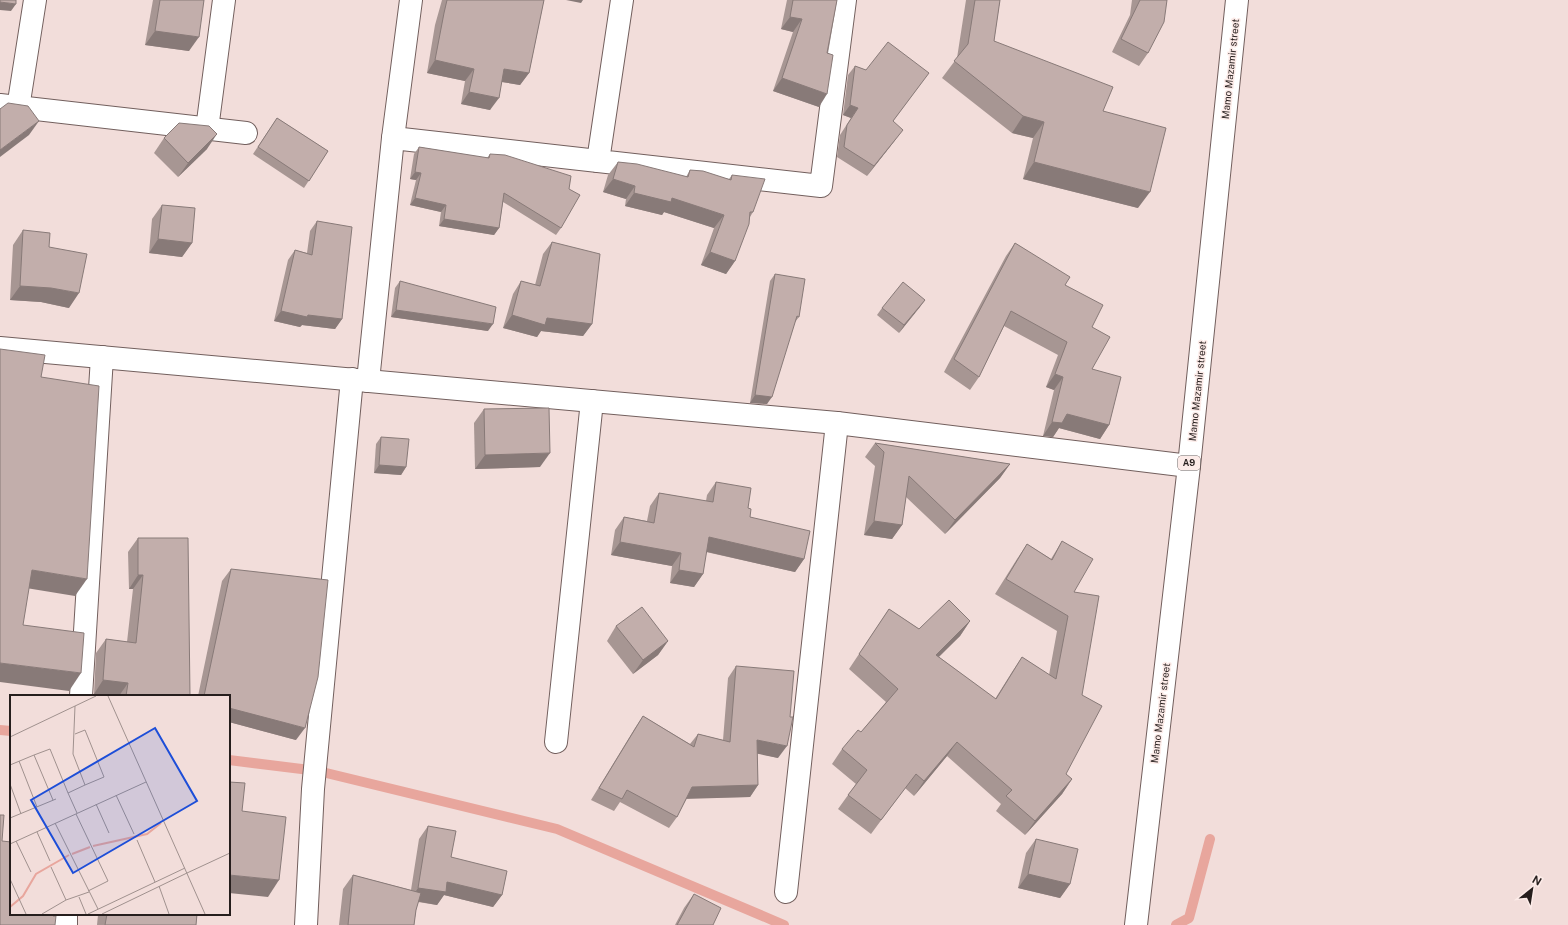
<svg xmlns="http://www.w3.org/2000/svg" width="1568" height="925" viewBox="0 0 1568 925" font-family="'Public Sans',sans-serif">
<rect width="100%" height="100%" fill="#f2ddda"/>
<g fill="none" stroke-linecap="round" stroke-linejoin="round">
<g stroke="#e8a69d" stroke-width="10">
<polyline points="0,730 11,731"/>
<polyline points="229,760 318,771 557,829 784,925"/>
<polyline points="1176,925 1189,918 1210,839"/>
</g>
<defs>
<g id="minor">
<polyline points="622,0 598,161 821,186 845,0"/>
<polyline points="0,105 246,133"/>
<polyline points="18,108 35,0"/>
<polyline points="207,129 224,0"/>
<polyline points="393,138 411,0"/>
<polyline points="0,348 837,423 1189,466"/>
<polyline points="368,381 393,138 598,161"/>
<polyline points="81,696 102,357"/>
<polyline points="556,742 592,401"/>
<polyline points="786,892 837,423"/>
<polyline points="66,925 66,914"/>
<polyline points="306,925 313,789 352,379"/>
</g>
<polyline id="major" points="1136,925 1189,466 1237,0"/>
</defs>
<use href="#minor" stroke="#725f5d" stroke-width="24"/>
<use href="#major" stroke="#725f5d" stroke-width="24"/>
<use href="#minor" stroke="#fff" stroke-width="22"/>
<use href="#major" stroke="#fff" stroke-width="22"/>
</g>
<g fill="#a79693">
<polygon points="153,0 204,0 189,51 145,45"/>
<polygon points="442,0 544,0 529,73 520,85 502,82 490,110 461,104 465,81 427,73 435,25"/>
<polygon points="787,0 837,0 819,107 773,91 793,32 781,29"/>
<polygon points="966,0 1000,0 994,41 1103,111 1138,208 1023,179 1033,138 1012,133 942,78 957,58"/>
<polygon points="1132,0 1167,0 1148,53 1139,66 1112,52 1130,15"/>
<polygon points="855,66 866,70 922,82 893,121 896,139 867,176 837,157 840,135 851,118 843,115 848,75"/>
<polygon points="277,118 328,151 304,188 253,154"/>
<polygon points="164,138 207,149 178,177 154,153"/>
<polygon points="419,147 487,158 490,154 561,228 556,235 503,202 499,228 494,235 439,226 441,212 410,205 416,180 410,179 414,154"/>
<polygon points="618,162 686,177 690,170 729,179 732,175 753,212 750,217 735,261 726,274 701,265 714,228 664,212 662,215 625,206 626,199 603,192 608,175"/>
<polygon points="162,205 192,243 182,257 149,253 152,219"/>
<polygon points="317,221 342,319 335,329 302,325 300,327 274,321 288,260 295,250 307,253 310,231"/>
<polygon points="23,230 49,247 69,308 41,302 10,300 13,245"/>
<polygon points="552,242 592,324 583,336 541,331 537,337 503,328 513,294 521,281 535,285 543,254"/>
<polygon points="1015,243 1065,285 1092,327 1092,369 1109,425 1100,439 1059,428 1053,437 1043,436 1054,390 1046,387 1058,355 1004,326 979,377 970,390 944,372 1006,256"/>
<polygon points="775,274 799,317 795,322 767,404 750,403 770,281"/>
<polygon points="400,281 488,331 391,317 395,288"/>
<polygon points="925,300 899,333 877,315 882,308"/>
<polygon points="484,409 540,467 475,469 474,423"/>
<polygon points="381,437 406,467 401,475 374,473 376,444"/>
<polygon points="875,443 1010,464 1000,478 945,534 906,497 902,525 892,539 864,535 875,466 865,457"/>
<polygon points="716,482 748,508 750,517 804,559 795,572 706,552 703,574 694,587 670,583 672,566 611,555 615,530 624,517 647,521 650,506 659,493 706,501 707,495"/>
<polygon points="138,538 190,696 109,696 94,694 96,653 106,639 127,642 133,589 129,589 128,552"/>
<polygon points="1062,541 1074,592 1066,774 1072,779 1062,794 1025,835 996,811 1001,804 947,756 914,796 905,788 871,834 838,809 856,784 832,764 842,749 861,732 886,702 849,669 889,609 919,629 970,621 960,636 939,657 995,699 1012,672 1022,657 1049,675 1057,631 995,594 1017,559 1027,544 1051,559"/>
<polygon points="231,569 296,740 229,722 229,696 198,696 222,581"/>
<polygon points="616,626 668,641 658,655 633,674 607,641"/>
<polygon points="736,666 778,758 757,753 758,785 750,797 687,798 677,817 669,828 620,802 614,811 591,800 635,728 643,716 690,744 698,734 723,740 728,678"/>
<polygon points="428,826 451,857 502,895 493,907 444,895 437,905 418,902 416,910 414,925 339,925 343,889 353,875 411,890 419,839"/>
<polygon points="1036,839 1070,884 1060,898 1018,888 1026,853"/>
<polygon points="694,894 713,925 675,925 684,908"/>
<polygon points="95,914 197,914 196,925 97,925 98,915"/>
</g>
<g fill="#887a78">
<polygon points="566,0 583,0 581,3"/>
<polygon points="0,2 16,4 11,11 0,10"/>
<polygon points="790,17 802,19 793,32 781,29"/>
<polygon points="155,31 199,37 189,51 145,45"/>
<polygon points="435,60 474,69 465,81 427,73"/>
<polygon points="504,69 529,73 520,85 496,81"/>
<polygon points="782,78 827,94 819,107 773,91"/>
<polygon points="469,92 499,98 490,110 461,104"/>
<polygon points="850,105 858,108 851,118 843,115"/>
<polygon points="1023,116 1044,122 1033,138 1012,133"/>
<polygon points="39,121 29,135 0,157 0,150"/>
<polygon points="903,130 896,139 867,176 874,166"/>
<polygon points="217,134 207,149 178,177 188,163"/>
<polygon points="1034,162 1150,192 1138,208 1023,179"/>
<polygon points="415,172 421,173 416,180 410,179"/>
<polygon points="613,179 635,186 626,199 603,192"/>
<polygon points="634,193 672,198 724,215 714,228 664,212 662,215 625,206"/>
<polygon points="415,198 446,205 441,212 410,205"/>
<polygon points="444,219 499,228 494,235 439,226"/>
<polygon points="158,239 192,243 182,257 149,253"/>
<polygon points="710,252 735,261 726,274 701,265"/>
<polygon points="20,286 51,288 79,293 69,308 41,302 10,300"/>
<polygon points="925,300 920,307 899,333 904,325"/>
<polygon points="396,310 493,324 488,331 391,317"/>
<polygon points="281,311 308,315 342,319 335,329 302,325 300,327 274,321"/>
<polygon points="512,315 547,318 592,324 583,336 541,331 537,337 503,328"/>
<polygon points="1055,374 1063,377 1054,390 1046,387"/>
<polygon points="755,395 772,397 767,404 750,403"/>
<polygon points="1067,414 1109,425 1100,439 1059,428 1053,437 1043,436 1052,422"/>
<polygon points="550,453 540,467 475,469 485,455"/>
<polygon points="1010,464 1000,478 945,534 955,520"/>
<polygon points="379,465 406,467 401,475 374,473"/>
<polygon points="874,521 902,525 892,539 864,535"/>
<polygon points="709,537 804,559 795,572 699,550"/>
<polygon points="620,542 681,553 672,566 611,555"/>
<polygon points="32,570 87,579 75,596 20,587"/>
<polygon points="679,570 703,574 694,587 670,583"/>
<polygon points="138,575 143,575 133,589 129,589"/>
<polygon points="970,621 960,636 926,669 936,655"/>
<polygon points="668,641 658,655 633,674 643,660"/>
<polygon points="0,663 81,673 69,691 0,682"/>
<polygon points="103,680 128,683 119,696 109,696 94,694"/>
<polygon points="229,708 305,728 296,740 229,722"/>
<polygon points="757,740 787,746 778,758 749,752"/>
<polygon points="957,742 947,756 914,796 924,781"/>
<polygon points="1072,779 1062,794 1025,835 1035,821"/>
<polygon points="758,785 750,797 684,799 692,787"/>
<polygon points="1028,874 1070,884 1060,898 1018,888"/>
<polygon points="229,875 279,880 268,897 229,893"/>
<polygon points="447,882 502,895 493,907 444,895 437,905 410,900 418,888"/>
</g>
<g fill="#c2aeab" stroke="#887a78">
<polygon points="0,0 16,0 16,4 0,2"/>
<polygon points="160,0 204,0 199,37 155,31"/>
<polygon points="447,0 544,0 529,73 504,69 499,98 469,92 474,69 435,60 444,13"/>
<polygon points="793,0 837,0 827,53 833,55 827,94 782,78 802,19 790,17"/>
<polygon points="975,0 1000,0 994,41 1113,87 1103,111 1166,128 1150,192 1034,162 1044,122 1023,116 954,61 968,44"/>
<polygon points="1140,0 1167,0 1164,22 1148,53 1121,39"/>
<polygon points="888,42 929,73 893,121 903,130 874,166 844,147 847,125 858,108 850,105 855,66 866,70"/>
<polygon points="8,103 28,106 39,121 0,150 0,109"/>
<polygon points="277,118 328,151 309,181 258,147"/>
<polygon points="179,123 209,126 217,134 188,163 164,138"/>
<polygon points="419,147 489,158 490,154 505,155 571,176 569,189 580,195 561,228 504,193 499,228 444,219 446,205 415,198 421,173 415,172"/>
<polygon points="618,162 637,164 688,177 690,170 703,171 731,180 732,175 765,179 753,212 750,212 749,224 735,261 710,252 724,215 672,198 671,202 634,193 635,186 613,179"/>
<polygon points="162,205 195,208 192,243 158,239"/>
<polygon points="317,221 352,227 342,319 308,315 307,317 281,311 295,250 312,255"/>
<polygon points="23,230 50,233 49,247 87,254 79,293 51,288 20,286"/>
<polygon points="552,242 600,254 592,324 547,318 545,325 512,315 521,281 540,286"/>
<polygon points="1015,243 1070,277 1065,285 1103,305 1092,327 1110,337 1092,369 1121,377 1109,425 1067,414 1062,423 1052,422 1063,377 1055,374 1067,342 1011,311 979,377 954,359"/>
<polygon points="775,274 805,279 799,317 797,316 772,397 755,395"/>
<polygon points="400,281 496,307 493,324 396,310"/>
<polygon points="903,282 925,300 904,325 882,308"/>
<polygon points="0,349 45,355 41,377 99,386 87,579 32,570 23,625 84,633 81,673 0,663"/>
<polygon points="549,408 550,453 485,455 484,409"/>
<polygon points="381,437 409,439 406,467 379,465"/>
<polygon points="875,443 1010,464 955,520 909,476 902,525 874,521 884,452"/>
<polygon points="716,482 751,488 748,508 751,509 750,517 810,531 804,559 709,537 703,574 679,570 681,553 620,542 624,517 654,523 659,493 713,502"/>
<polygon points="138,538 188,538 190,696 126,696 128,683 103,680 106,639 136,643 143,575 138,575"/>
<polygon points="1062,541 1093,559 1074,592 1099,596 1082,695 1102,706 1066,774 1072,779 1035,821 1006,796 1012,790 957,742 924,781 916,774 881,820 848,795 867,770 842,749 858,730 861,732 898,689 859,654 889,609 919,629 949,600 970,621 936,655 996,699 1022,657 1056,679 1068,616 1006,579 1027,544 1052,560"/>
<polygon points="231,569 328,580 318,677 305,728 229,708 229,696 204,696"/>
<polygon points="642,607 668,641 643,660 616,626"/>
<polygon points="736,666 794,671 790,717 793,717 787,746 757,740 758,785 692,787 677,817 627,790 622,799 599,788 643,716 694,747 698,734 730,742"/>
<polygon points="229,782 245,783 242,811 286,817 279,880 229,875"/>
<polygon points="0,815 4,815 2,841 11,842 11,914 53,914 53,916 56,916 55,925 0,925"/>
<polygon points="428,826 456,831 451,857 507,871 502,895 447,882 446,892 418,888"/>
<polygon points="1036,839 1078,849 1070,884 1028,874"/>
<polygon points="353,875 421,893 416,910 414,925 348,925"/>
<polygon points="694,894 721,908 713,925 677,925"/>
<polygon points="107,914 197,914 196,925 105,925"/>
</g>
<g text-anchor="middle" stroke-width="3" stroke-linejoin="round" paint-order="stroke">
<rect fill="#fcebe8" stroke="#665c5a" stroke-width="1" x="1178" y="456" width="22" height="14" rx="3"/>
<g font-size="9" font-weight="bold" fill="#261e1d">
<text x="1189" y="466">A9</text>
</g>
<g font-size="10" fill="#261e1d" stroke="#fcebe8">
<text transform="translate(1230 69) rotate(-84)" y="4">Mamo Mazamir street</text>
<text transform="translate(1197 391) rotate(-84)" y="4">Mamo Mazamir street</text>
<text transform="translate(1160 713) rotate(-83)" y="4">Mamo Mazamir street</text>
</g>
</g>
<g transform="translate(10 695)">
<rect width="220" height="220" fill="#f2ddda"/>
<path fill="none" stroke="#e8a69d" stroke-width="2" d="M83,151L137,139L151,128M62,159L80,152M0,212L13,201L26,179L59,160"/>
<path fill="none" stroke="#a0918e" stroke-width="1" d="M98,1L195,219M65,39L75,35L94,82L75,90L63,59L65,11M0,42L86,1M9,66L27,112M0,70L24,60M0,89L11,119M106,100L124,139M43,105L24,60L40,54L58,98M86,109L99,138M67,118L58,98L75,90M66,119L98,186L78,196M0,123L46,104M45,128L88,214M27,137L40,166M127,145L145,187M6,146L21,177M0,149L136,87M177,178L220,158M0,184L16,219M149,191L159,219M69,202L76,219M56,205L79,197M32,219L56,205L41,172M78,219L175,173M92,219L177,178"/>
<path fill="#1d4ed8" fill-opacity="0.15" stroke="#1d4ed8" stroke-width="2" d="M145,33L187,106L63,178L21,105Z"/>
<rect width="220" height="220" fill="none" stroke="#261e1d" stroke-width="2"/>
</g>
<g transform="translate(1532 889) rotate(30)" stroke="#fcebe8" stroke-width="3" paint-order="stroke">
<path d="M0-3L7 15L0 10L-7 15Z" fill="#261e1d"/>
<text y="-6" font-size="11" font-weight="bold" text-anchor="middle" fill="#261e1d">N</text>
</g>
</svg>
